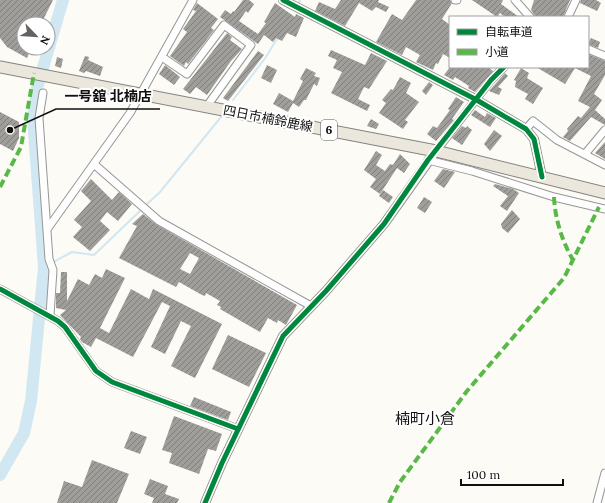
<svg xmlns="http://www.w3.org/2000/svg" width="605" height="503" viewBox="0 0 605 503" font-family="Lora,'Noto Sans JP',serif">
<defs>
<pattern id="building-hatch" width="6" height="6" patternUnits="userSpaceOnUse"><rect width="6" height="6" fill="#a09e9b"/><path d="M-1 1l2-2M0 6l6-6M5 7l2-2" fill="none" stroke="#817f7d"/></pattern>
</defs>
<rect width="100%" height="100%" fill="#fcfbf6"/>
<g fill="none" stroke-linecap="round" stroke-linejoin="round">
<g stroke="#d1e7f2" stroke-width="2">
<polyline points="299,2 300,0"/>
<polyline points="233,100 266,57 278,37"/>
<polyline points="145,206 160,192 221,117"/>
<polyline points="44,267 72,252 94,255 142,209"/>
</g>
<polyline stroke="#d1e7f2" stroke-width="12" points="0,475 24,433 31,401 44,267 33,119 37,88 63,0"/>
</g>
<g fill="url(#building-hatch)" fill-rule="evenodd">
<polygon points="0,0 53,0 41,24 24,24 24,48 39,48 36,54 30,51 27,58 7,47 0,38"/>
<polygon points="243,0 249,0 254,4 248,13 246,11 239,21 258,34 266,23 264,22 275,3 295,17 296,14 304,18 296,37 287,33 282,41 276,38 273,42 264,35 258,44 220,17 225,10 231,14 233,11 234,12"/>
<polygon points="341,0 379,0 378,2 389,7 386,12 376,7 372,11 359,3 345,26 315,11 319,2 335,9"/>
<polygon points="416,0 450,0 452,3 442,19 450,25 450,58 443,54 438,64 436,63 433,70 416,62 420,55 406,47 402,55 376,42 392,14 402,20"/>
<polygon points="472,0 503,0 501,4 519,17 505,17 500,13 497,17"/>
<polygon points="534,0 570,0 563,17 535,16 531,10"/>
<polygon points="581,0 596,0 601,3 597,11 580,3"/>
<polygon points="197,3 218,19 211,28 214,30 188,64 186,62 184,66 170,56 187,32 183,29 196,11 193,10"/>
<polygon points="227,33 232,37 230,40 242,49 231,61 207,95 196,87 190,94 183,89"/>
<polygon points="591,38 600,42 598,48 588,44"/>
<polygon points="331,50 365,65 371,53 387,61 369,89 364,87 358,99 370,105 367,111 331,93 342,72 333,68 337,60 328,56"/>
<polygon points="258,51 264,55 228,101 223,98"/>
<polygon points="588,54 605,61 605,75 594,94 602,100 595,110 605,119 605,125 591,117 570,141 563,137 568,131 567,129 578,116 581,118 590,107 578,101 591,76 575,68 565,84 536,67 588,67"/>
<polygon points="85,56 89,57 87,64 88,60 103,67 100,76 86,71 84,73 79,71"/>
<polygon points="57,57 63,59 61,68 55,66"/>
<polygon points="165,65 180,77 174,85 159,74"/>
<polygon points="267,65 277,70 271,83 261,78"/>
<polygon points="450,67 488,67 493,71 475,92 468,88 469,86 455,77 453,80 444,75"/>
<polygon points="306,68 316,73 314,76 320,78 317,86 314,84 306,100 304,100 299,107 293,103 288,112 273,104 279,93 293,101 303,81 300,79"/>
<polygon points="521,68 529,73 527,78 543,88 533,104 525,99 528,94 515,87 516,81 514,80"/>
<polygon points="505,73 508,76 498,87 502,89 499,95 489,91"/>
<polygon points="400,77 411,83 406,93 419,102 405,120 408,122 403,129 379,113 386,103 382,100 391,89 393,90"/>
<polygon points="429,82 433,85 426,95 422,91"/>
<polygon points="456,97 464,102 452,119 454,120 436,141 427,134 433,126 437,128 450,110 448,109"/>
<polygon points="475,110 485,117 487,113 496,118 490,127 471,115"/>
<polygon points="0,112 19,122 19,138 13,151 0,144"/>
<polygon points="371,119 379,124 376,129 367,126"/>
<polygon points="462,126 466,128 467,126 472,130 462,145 452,138"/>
<polygon points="494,130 502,136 490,151 484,144"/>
<polygon points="605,142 605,159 595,153"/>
<polygon points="376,151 382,155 376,165 385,171 390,164 393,165 400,154 410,164 404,173 397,168 380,194 370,187 376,179 364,170"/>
<polygon points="443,169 455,172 444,188 434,181"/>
<polygon points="91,179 112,200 119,192 132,204 118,221 107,212 100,221 110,230 90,251 73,237 82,227 74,220 91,201 81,191"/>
<polygon points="495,184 513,189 519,193 507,211 500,206 508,196 493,186"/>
<polygon points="383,190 393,197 389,203 379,196"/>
<polygon points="424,197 432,202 425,213 417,208"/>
<polygon points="512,210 520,219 508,233 502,228 501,224"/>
<path d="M143,214L157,225L297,305L286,325L278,320L277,323L268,318L260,332L220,309L221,307L217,305L220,301L206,293L205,296L202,295L179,282L176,287L119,258L137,226L132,224ZM190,253L199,258L190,274L180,269Z"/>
<polygon points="106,269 125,278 100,328 109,333 131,289 149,299 153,289 222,324 195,378 171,366 191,326 181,321 165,354 151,347 170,306 162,302 133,357 96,338 91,347 82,342 80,339 81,337 60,315 66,310 56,308 56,293 60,293 61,272 67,272 67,301 78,279 89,285 95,274 102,278"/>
<polygon points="228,335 266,353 249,387 212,369"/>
<polygon points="194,397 231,412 228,420 190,406"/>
<polygon points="174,416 222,434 216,451 208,449 199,474 169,463 172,453 162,450"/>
<polygon points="131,431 147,437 140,454 124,448"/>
<polygon points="92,460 129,474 117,503 57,503 64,481 82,487"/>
<polygon points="150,479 168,486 165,494 179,499 177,503 152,503 154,498 144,494"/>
</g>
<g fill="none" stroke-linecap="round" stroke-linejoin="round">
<defs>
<g id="minor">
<polyline points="455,0 457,0"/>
<polyline points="515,0 530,17"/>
<polyline points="568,17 576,0"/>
<polyline points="588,49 605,56"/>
<polyline points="162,57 187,74 224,25 251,45 207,106"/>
<polyline points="43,93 39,118 49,259 53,270 50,315"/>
<polyline points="526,129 533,121 557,140 605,165"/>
<polyline points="436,151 491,80 504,67"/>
<polyline points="585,154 605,130"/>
<polyline points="428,160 472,171 554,197 605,209"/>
<polyline points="95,165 159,221 311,306"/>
<polyline points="48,228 130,113 193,0"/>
<polyline points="0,289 58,321 65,327 96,371 112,382 238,429"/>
<polyline points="597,503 605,473"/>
</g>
<g id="tertiary">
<polyline points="283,0 475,99 526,129 534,139 542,177"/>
<polyline points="205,503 222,463 283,336 326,291 384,224 436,151"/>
</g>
<polyline id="primary" points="0,67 436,151 605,193"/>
</defs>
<use href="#minor" stroke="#969694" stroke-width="9"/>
<use href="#tertiary" stroke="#969694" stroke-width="10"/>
<use href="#primary" stroke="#848381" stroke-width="13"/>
<use href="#minor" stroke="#fffefe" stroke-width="7"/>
<use href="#tertiary" stroke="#fffefe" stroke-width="8"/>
<use href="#primary" stroke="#ebe7dc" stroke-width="11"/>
<g stroke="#58b947" stroke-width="4" stroke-dasharray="8 4" stroke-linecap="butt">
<polyline points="0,187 21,147 34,73"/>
<path d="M554,197C555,219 562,241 573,260"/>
<polyline points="389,503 400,482 467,391 564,278 599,207"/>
</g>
<defs>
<g id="cycleway">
<polyline points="283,0 475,99 526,129 534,139 542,177"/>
<polyline points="0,289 58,321 65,327 96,371 112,382 238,429"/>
<polyline points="205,503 222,463 283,336 326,291 384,224 428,160 491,80 504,67"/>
</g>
</defs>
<use href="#cycleway" stroke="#fff" stroke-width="8"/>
<use href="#cycleway" stroke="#00873e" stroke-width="5"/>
</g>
<g text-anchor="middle" stroke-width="4" stroke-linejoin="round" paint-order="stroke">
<rect fill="#fff" stroke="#585858" stroke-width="1" x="321" y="120" width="16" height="20" rx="3"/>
<g font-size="12" font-weight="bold" fill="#101010">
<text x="329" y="134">6</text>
</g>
<g font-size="13" fill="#101010" stroke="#fff">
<text transform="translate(268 118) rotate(11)" y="5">四日市楠鈴鹿線</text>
</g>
<g font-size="15" fill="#101010" stroke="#fff">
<text x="425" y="424">楠町小倉</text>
</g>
</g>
<path fill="none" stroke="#101010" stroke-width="1.5" d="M10 130L56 109H160"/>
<circle fill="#101010" stroke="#fff" stroke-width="1.5" cx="10" cy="130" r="4"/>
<g font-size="14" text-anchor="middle" font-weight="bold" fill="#101010" stroke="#fff" stroke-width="4" stroke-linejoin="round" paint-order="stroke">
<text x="108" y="101">一号舘 北楠店</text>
</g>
<rect x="449" y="16" width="140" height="52" fill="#ffffff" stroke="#9f9f9f"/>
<rect x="457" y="29" width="20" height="6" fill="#00873e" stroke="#9f9f9f"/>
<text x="485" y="36" font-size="12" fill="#101010">自転車道</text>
<rect x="457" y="49" width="20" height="6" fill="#58b947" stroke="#9f9f9f"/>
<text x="485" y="56" font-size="12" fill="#101010">小道</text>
<g transform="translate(36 36) rotate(115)"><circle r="19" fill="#ffffff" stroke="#9f9f9f"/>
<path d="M0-3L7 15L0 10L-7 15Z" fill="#636260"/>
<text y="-6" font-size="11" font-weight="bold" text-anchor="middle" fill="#101010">N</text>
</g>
<path d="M461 479v6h102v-6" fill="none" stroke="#101010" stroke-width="2"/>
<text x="467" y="479" font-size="12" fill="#101010" stroke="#ffffff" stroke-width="3" paint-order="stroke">100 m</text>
</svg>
